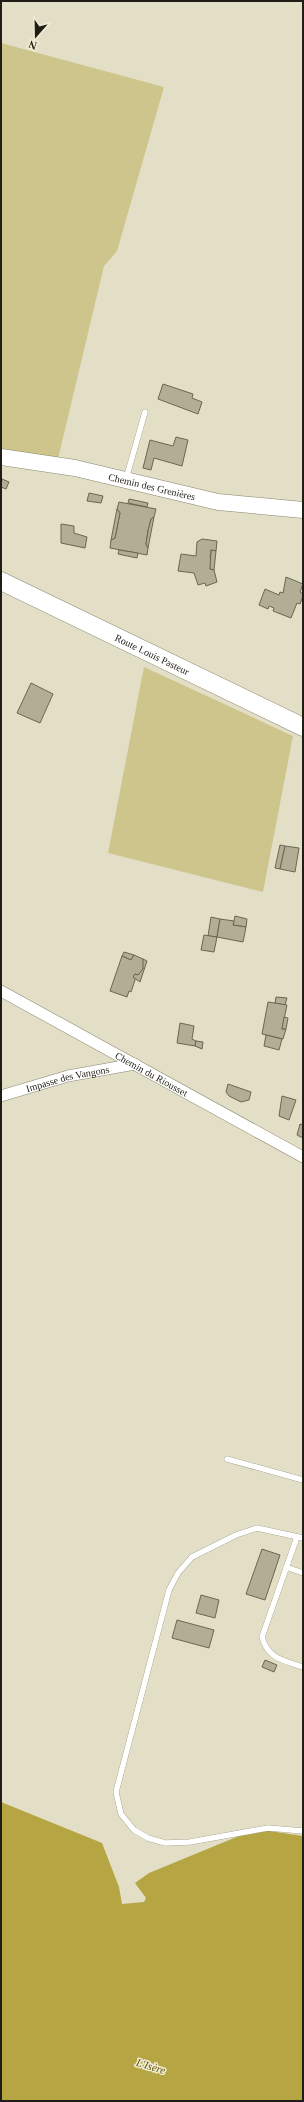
<svg xmlns="http://www.w3.org/2000/svg" width="304" height="2102" viewBox="0 0 304 2102" font-family="'Times New Roman',serif">
<rect width="100%" height="100%" fill="#e3dfc6"/>
<g fill="#cec58c">
<polygon points="1,43 164,87 117,251 104,266 57,463 1,452"/>
<polygon points="144,667 293,736 263,892 108,853"/>
</g>
<polygon fill="#b5a543" points="1,1802 102,1843 119,1887 122,1904 144,1902 146,1898 135,1883 149,1873 256,1829 303,1836 303,2101 1,2101"/>
<g fill="#b2ae96" stroke="#6a6650">
<polygon points="163,384 193,394 192,398 202,402 198,414 158,399"/>
<polygon points="176,437 188,440 182,466 154,458 151,470 143,468 150,440 173,446"/>
<polygon points="2,479 9,482 6,489 1,487"/>
<polygon points="89,493 103,496 101,503 87,501"/>
<polygon points="129,499 148,503 147,507 128,503"/>
<polygon points="119,502 156,509 154,517 151,519 148,531 146,544 148,548 147,555 110,548 111,540 115,538 120,513 117,509"/>
<polygon points="117,509 120,513 115,538 111,540"/>
<polygon points="154,517 148,548 146,544 148,531 151,519"/>
<polygon points="61,524 74,526 74,533 87,537 85,548 61,543"/>
<polygon points="202,539 217,541 216,551 211,550 210,558 212,558 210,569 214,570 217,582 206,586 205,583 198,585 194,573 178,571 181,554 196,556 197,542"/>
<polygon points="119,550 138,553 137,558 118,554"/>
<polygon points="211,550 216,551 214,570 210,569"/>
<polygon points="286,577 303,584 300,592 303,594 303,596 300,604 297,603 291,618 273,611 274,608 269,606 268,609 259,605 265,589 279,595 280,592 283,593"/>
<polygon points="31,683 53,694 40,723 17,713"/>
<polygon points="280,845 285,846 280,869 275,868"/>
<polygon points="285,846 299,848 295,872 280,869"/>
<polygon points="235,916 247,919 246,927 233,925"/>
<polygon points="211,917 220,919 217,937 208,936"/>
<polygon points="220,919 234,921 233,925 246,927 243,942 217,937"/>
<polygon points="204,935 217,937 214,952 201,950"/>
<polygon points="124,952 134,955 131,960 122,956"/>
<polygon points="134,955 143,959 144,965 142,971 138,975 135,974 135,980 131,992 129,991 127,997 110,991 122,956 131,960"/>
<polygon points="143,959 147,961 140,982 133,977 135,974 138,975 143,969"/>
<polygon points="276,997 287,998 285,1005 275,1003"/>
<polygon points="268,1002 287,1005 282,1029 286,1029 283,1039 262,1034"/>
<polygon points="284,1017 288,1018 286,1029 282,1029"/>
<polygon points="180,1023 194,1026 192,1039 196,1041 195,1046 177,1043"/>
<polygon points="266,1035 282,1039 279,1050 264,1046"/>
<polygon points="196,1041 203,1042 202,1049 195,1046"/>
<polygon points="228,1084 251,1092 249,1100 241,1102 229,1096 226,1092"/>
<polygon points="282,1096 296,1100 289,1120 279,1116"/>
<polygon points="300,1124 303,1125 303,1138 297,1135"/>
<polygon points="262,1549 280,1555 265,1600 246,1594"/>
<polygon points="201,1595 219,1600 215,1618 196,1613"/>
<polygon points="177,1620 214,1630 209,1648 172,1638"/>
<polygon points="265,1660 277,1665 274,1672 262,1667"/>
</g>
<g fill="none" stroke-linecap="round" stroke-linejoin="round">
<defs>
<g id="lane">
<polyline points="126,479 145,412"/>
<polyline points="227,1459 303,1480"/>
<path d="M297,1537L262,1637C268,1659 283,1660 303,1667"/>
<polyline points="303,1538 257,1528 236,1535 192,1557 178,1573 169,1590 116,1792 121,1814 134,1830 148,1838 165,1843 190,1842 268,1828 303,1831"/>
<polyline points="286,1567 303,1573"/>
</g>
<g id="street">
<path id="s1" d="M1,991L303,1157"/>
<path id="s2" d="M1,1096L68,1076L135,1064"/>
</g>
<g id="secondary">
<path id="s3" d="M1,457L75,468L218,502L303,510"/>
</g>
<g id="primary">
<path id="s4" d="M1,581L303,727"/>
</g>
</defs>
<use href="#lane" stroke="#89866e" stroke-width="6"/>
<use href="#street" stroke="#89866e" stroke-width="12"/>
<use href="#secondary" stroke="#89866e" stroke-width="17"/>
<use href="#primary" stroke="#89866e" stroke-width="19"/>
<use href="#lane" stroke="#fff" stroke-width="5.5"/>
<use href="#street" stroke="#fff" stroke-width="11"/>
<use href="#secondary" stroke="#fff" stroke-width="16"/>
<use href="#primary" stroke="#fff" stroke-width="18"/>
</g>
<g text-anchor="middle" stroke-width="3" stroke-linejoin="round" paint-order="stroke">
<g font-size="10" fill="#1f1d14" stroke="#f1edd3">
<text dy="4" stroke="none"><textPath href="#s3" startOffset="154">Chemin des Grenières</textPath></text>
<text dy="4" stroke="none"><textPath href="#s4" startOffset="168">Route Louis Pasteur</textPath></text>
<text dy="4" stroke="none"><textPath href="#s1" startOffset="172">Chemin du Riousset</textPath></text>
<text dy="4" stroke="none"><textPath href="#s2" startOffset="69">Impasse des Vangons</textPath></text>
</g>
<g font-size="11" font-style="italic" fill="#62570b" stroke="#f1edd3">
<text transform="translate(151 2066) rotate(17)" y="4">L'Isère</text>
</g>
</g>
<rect width="304" height="2102" fill="none" stroke="#1f1d14" stroke-width="4"/>
<g transform="translate(36 36) rotate(200)" stroke="#f1edd3" stroke-width="3" paint-order="stroke">
<path d="M0-3L7 15L0 10L-7 15Z" fill="#1f1d14"/>
<text y="-6" font-size="11" font-weight="bold" text-anchor="middle" fill="#1f1d14">N</text>
</g>
</svg>
